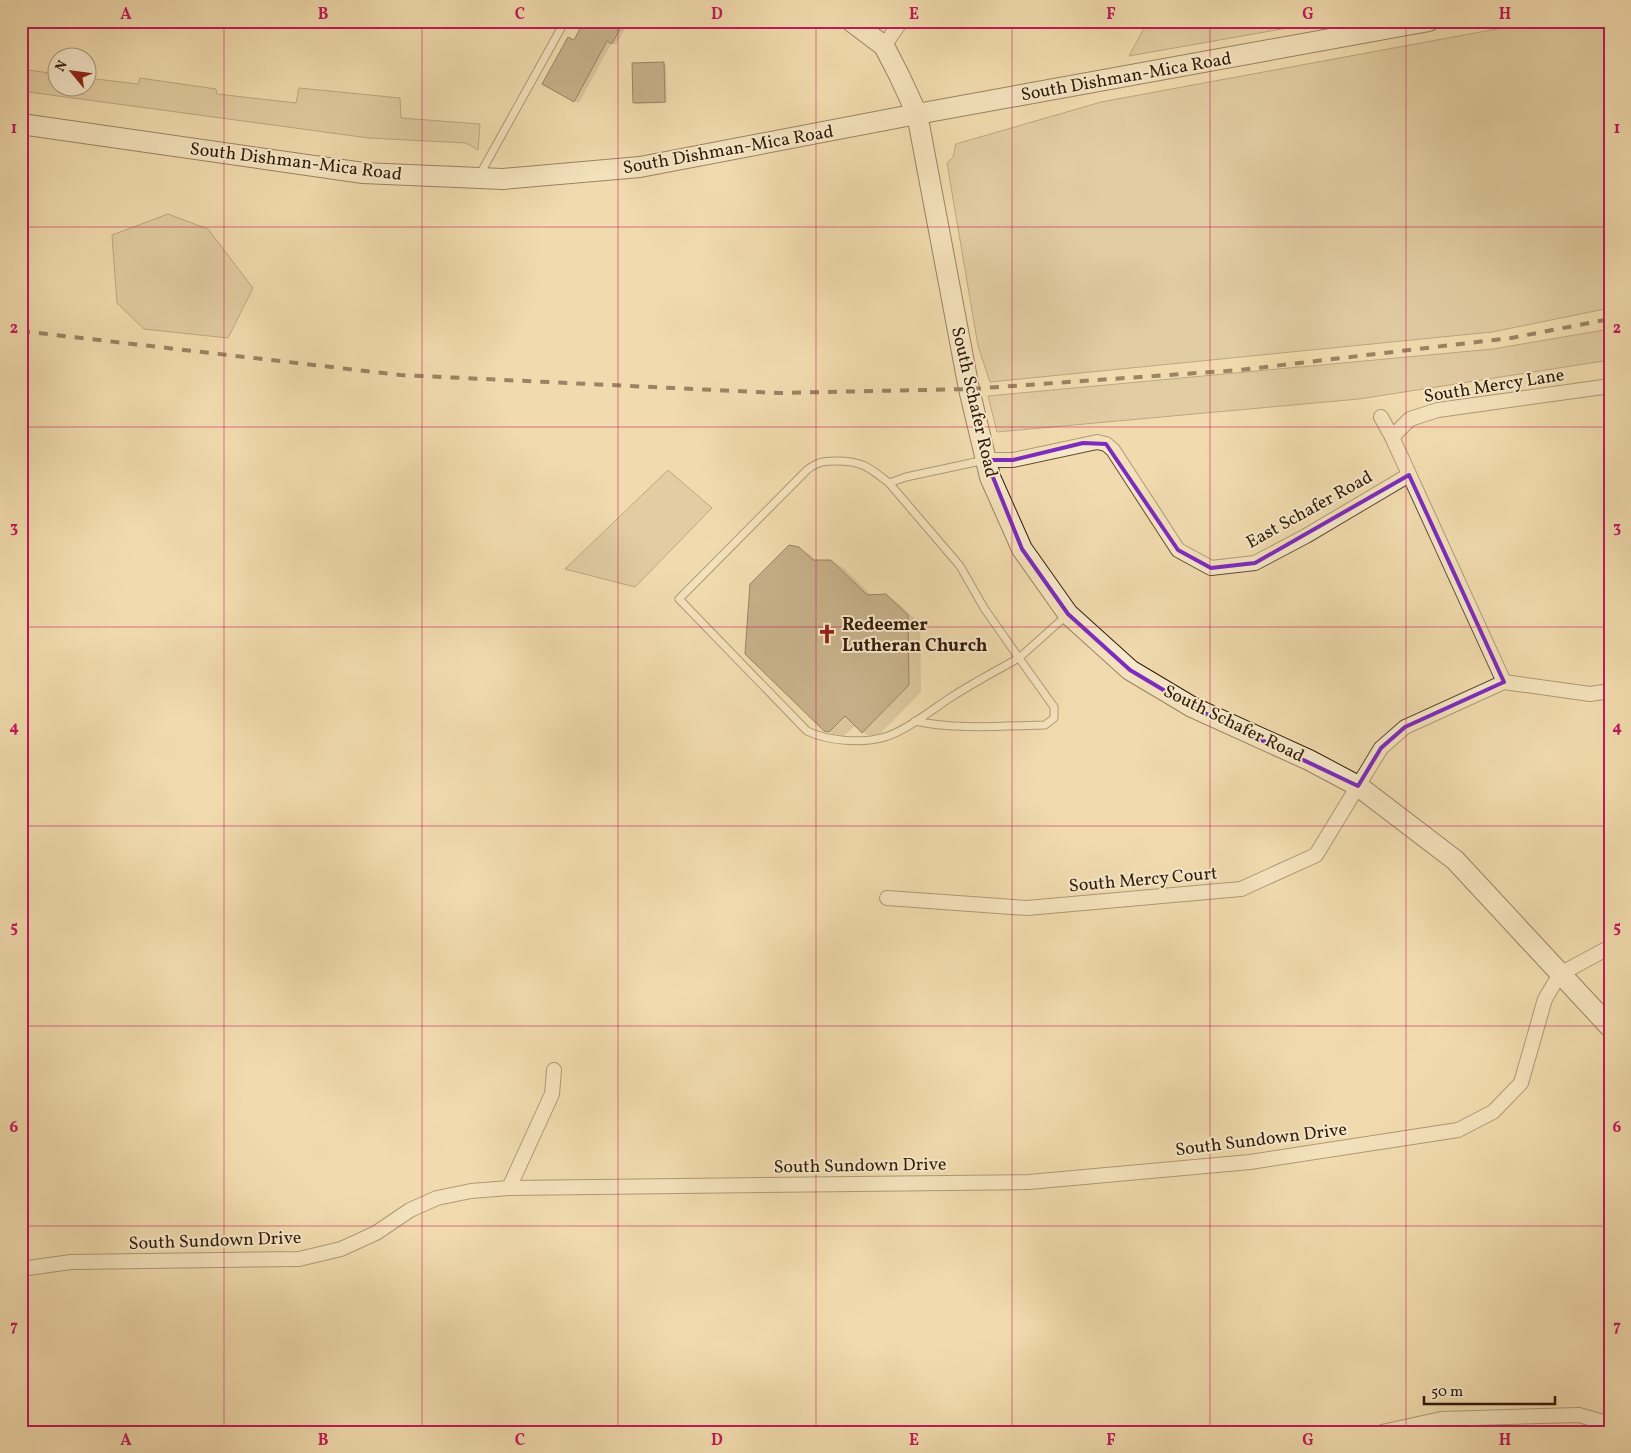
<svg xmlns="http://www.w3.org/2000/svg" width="1631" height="1453" viewBox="0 0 1631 1453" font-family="Vollkorn,serif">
<rect width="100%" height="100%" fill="#f1dbae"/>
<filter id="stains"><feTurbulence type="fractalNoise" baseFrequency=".004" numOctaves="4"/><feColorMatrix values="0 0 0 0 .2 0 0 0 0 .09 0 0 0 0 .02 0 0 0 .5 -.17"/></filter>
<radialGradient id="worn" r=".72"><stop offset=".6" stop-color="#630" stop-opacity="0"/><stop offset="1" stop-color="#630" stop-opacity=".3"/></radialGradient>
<g fill="#d0ba92" stroke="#806a4d">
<polygon points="1148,21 1327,21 1129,56"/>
<polygon points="1540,21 1610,21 1610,308 1492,332 990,382 978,346 947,163 953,157 956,144 1101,102"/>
<polygon points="21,69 57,74 58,88 88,88 88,78 138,84 140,78 216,89 217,94 296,103 299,88 400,98 401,118 480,124 478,150 466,143 369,138 21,91"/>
<polygon points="168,214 208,229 253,288 228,338 144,329 117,303 112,235"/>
<polygon points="1610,329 1610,360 1359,399 997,432 988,396 1493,349"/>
<polygon points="668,470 712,508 635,587 565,569"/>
</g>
<g fill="#0003">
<polygon points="586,21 629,21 616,45 612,42 579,103 544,84 574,42"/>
<polygon points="664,64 666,65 667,103 637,104 634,102"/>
<polygon points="799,548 811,555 818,562 831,561 844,568 872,596 886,595 898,603 920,624 921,692 875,739 863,732 856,725 841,739 825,730"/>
</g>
<g fill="#957f5e" stroke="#311b08">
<polygon points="584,21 624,21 612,44 607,41 574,102 542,84 568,37 574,40"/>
<polygon points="664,62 665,102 633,103 632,63"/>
<polygon points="789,545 799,547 813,560 831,560 867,595 886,594 908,615 909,685 862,733 845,716 829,732 824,731 745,654 750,584"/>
</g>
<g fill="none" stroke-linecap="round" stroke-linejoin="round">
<defs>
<g id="lane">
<polyline points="479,176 565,21"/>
<polyline points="985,460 906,477 889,483 960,566 984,608 1019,658 1067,615"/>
<path d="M889,483C869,467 862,461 836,461C823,461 817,462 807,470L679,599L807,731C828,741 862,744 885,737C906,731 934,708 953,696C975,682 997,670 1019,658L1054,707V718L1045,725C1002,726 957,730 915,721"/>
</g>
<g id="street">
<polyline points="884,46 901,21"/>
<polyline points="1381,417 1392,437 1504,682"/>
<polyline points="1392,437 1410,419 1438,410 1610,386"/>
<polyline points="986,460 1013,460 1097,442 1106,444 1113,450 1178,550 1211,568 1255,563 1306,536 1409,475"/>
<polyline points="887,898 1027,908 1241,889 1316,855 1381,748 1405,727 1504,682 1590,694 1610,691"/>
<polyline points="509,1188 552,1094 554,1070"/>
<polyline points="21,1269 71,1262 299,1259 341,1249 376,1233 410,1210 437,1198 471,1191 509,1188 1029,1182 1250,1162 1458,1130 1493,1112 1521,1083 1545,999 1560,974 1610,947"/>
<polyline points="1382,1432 1441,1419 1579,1415 1610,1424"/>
</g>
<g id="secondary">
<polyline points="851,21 884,46 899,75 917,114 969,389 990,477 1022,549 1068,614 1130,670 1192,707 1309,760 1358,786 1455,860 1610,1027"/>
<polyline points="21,124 363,173 503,179 640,167 917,114 1429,21"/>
</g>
</defs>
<use href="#lane" stroke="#614b32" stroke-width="9"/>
<use href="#street" stroke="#614b32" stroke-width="16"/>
<use href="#secondary" stroke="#311b08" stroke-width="22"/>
<use href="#lane" stroke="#f6e8ca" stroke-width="7"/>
<use href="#street" stroke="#f6e8ca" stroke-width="14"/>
<use href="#secondary" stroke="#f6e8ca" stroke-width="20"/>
<polyline stroke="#311b08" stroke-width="4" stroke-dasharray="9 9" stroke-linecap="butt" points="21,331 400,375 778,393 969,389 1240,370 1511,338 1610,319"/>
</g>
<path d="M0 0H1631V1453H0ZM1083,443L1106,444L1178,550L1211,568L1255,563L1409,475L1504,682L1405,727L1381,748L1358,786L1192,707L1130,670L1068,614L1022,549L986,460H1013Z" fill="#f1dbae" fill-opacity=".55" fill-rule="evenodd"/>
<path fill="none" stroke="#7b2cbf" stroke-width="4" stroke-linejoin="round" d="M1083,443L1106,444L1178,550L1211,568L1255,563L1409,475L1504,682L1405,727L1381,748L1358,786L1192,707L1130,670L1068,614L1022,549L986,460H1013Z"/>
<path fill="none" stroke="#c2185b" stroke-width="1" stroke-opacity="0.55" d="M224,21V1432M422,21V1432M618,21V1432M816,21V1432M1012,21V1432M1210,21V1432M1406,21V1432M21,227H1610M21,427H1610M21,627H1610M21,826H1610M21,1026H1610M21,1226H1610"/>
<defs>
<symbol id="church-bare" viewBox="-9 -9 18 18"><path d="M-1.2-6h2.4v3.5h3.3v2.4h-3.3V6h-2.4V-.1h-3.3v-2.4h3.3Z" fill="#8f2418" stroke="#f6e8ca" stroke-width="2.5" paint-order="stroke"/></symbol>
</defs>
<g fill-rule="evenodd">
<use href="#church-bare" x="813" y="620" width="28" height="28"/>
</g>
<g text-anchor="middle" stroke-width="4" stroke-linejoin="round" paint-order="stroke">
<g font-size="18" fill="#311b08" stroke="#f6e8ca">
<text transform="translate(1126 76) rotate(-10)" y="6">South Dishman-Mica Road</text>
<text transform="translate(728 149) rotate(-10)" y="6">South Dishman-Mica Road</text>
<text transform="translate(296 161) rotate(7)" y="6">South Dishman-Mica Road</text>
<text transform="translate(1494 385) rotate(-9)" y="6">South Mercy Lane</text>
<text transform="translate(975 402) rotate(77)" y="6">South Schafer Road</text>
<text transform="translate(1309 509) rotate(-29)" y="6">East Schafer Road</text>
<text transform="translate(1234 723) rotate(26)" y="6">South Schafer Road</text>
<text transform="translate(1143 879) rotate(-5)" y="6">South Mercy Court</text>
<text transform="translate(1261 1139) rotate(-7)" y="6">South Sundown Drive</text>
<text transform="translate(860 1165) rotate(-1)" y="6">South Sundown Drive</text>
<text transform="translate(215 1240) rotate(-2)" y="6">South Sundown Drive</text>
</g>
<g font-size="18" font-weight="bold" fill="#311b08" stroke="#f6e8ca" text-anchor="start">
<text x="842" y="630">Redeemer<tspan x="842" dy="21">Lutheran Church</tspan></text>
</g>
</g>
<rect width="1631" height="1453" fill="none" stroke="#f1dbae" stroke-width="55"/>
<g transform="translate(72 72) rotate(299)"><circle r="24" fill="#f6e8ca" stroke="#a7967c"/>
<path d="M0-4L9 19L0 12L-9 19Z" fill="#8f2418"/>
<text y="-8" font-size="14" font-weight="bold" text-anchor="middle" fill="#311b08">N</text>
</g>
<path d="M1424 1396v8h131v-8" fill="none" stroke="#311b08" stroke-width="2.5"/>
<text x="1431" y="1396" font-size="15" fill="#311b08" stroke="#f6e8ca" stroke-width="4" paint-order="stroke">50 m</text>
<rect x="28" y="28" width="1576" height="1398" fill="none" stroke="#c2185b" stroke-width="2"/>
<g font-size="16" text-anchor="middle" font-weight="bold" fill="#c2185b">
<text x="126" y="19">A</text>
<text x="323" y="19">B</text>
<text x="520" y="19">C</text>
<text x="717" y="19">D</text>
<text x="914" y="19">E</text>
<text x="1111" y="19">F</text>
<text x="1308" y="19">G</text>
<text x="1505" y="19">H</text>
<text x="14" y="133">1</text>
<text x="1617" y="133">1</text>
<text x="14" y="333">2</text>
<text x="1617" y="333">2</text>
<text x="14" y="532">3</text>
<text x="1617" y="532">3</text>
<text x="14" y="732">4</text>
<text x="1617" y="732">4</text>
<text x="14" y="932">5</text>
<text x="1617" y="932">5</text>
<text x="14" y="1132">6</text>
<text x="1617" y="1132">6</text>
<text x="14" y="1331">7</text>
<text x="1617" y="1331">7</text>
<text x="126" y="1445">A</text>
<text x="323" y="1445">B</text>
<text x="520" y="1445">C</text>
<text x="717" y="1445">D</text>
<text x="914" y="1445">E</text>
<text x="1111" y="1445">F</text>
<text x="1308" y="1445">G</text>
<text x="1505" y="1445">H</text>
</g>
<rect width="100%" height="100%" filter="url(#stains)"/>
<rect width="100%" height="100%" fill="url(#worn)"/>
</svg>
